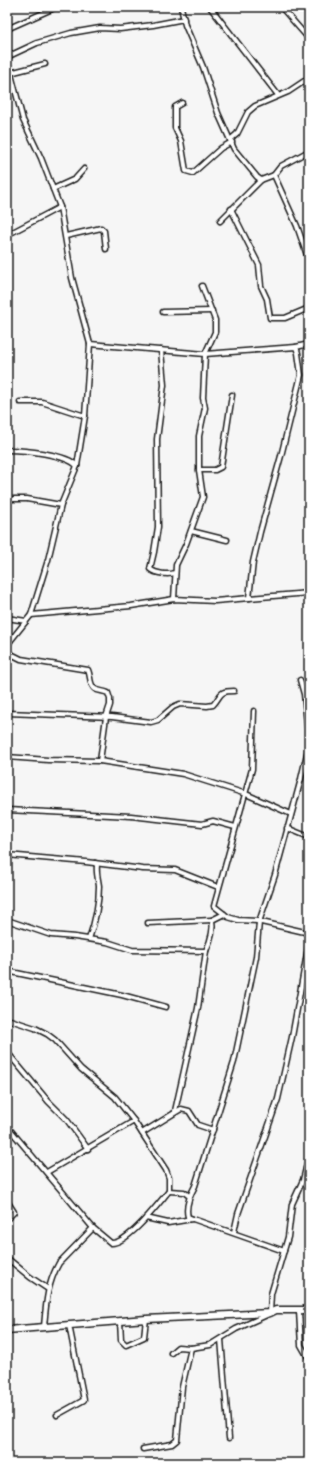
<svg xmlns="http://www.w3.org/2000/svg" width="316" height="1470" viewBox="0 0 316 1470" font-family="'Indie Flower',sans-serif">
<rect width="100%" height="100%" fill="#f6f6f6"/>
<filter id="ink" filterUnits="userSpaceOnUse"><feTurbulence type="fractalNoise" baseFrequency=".025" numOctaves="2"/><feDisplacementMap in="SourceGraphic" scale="8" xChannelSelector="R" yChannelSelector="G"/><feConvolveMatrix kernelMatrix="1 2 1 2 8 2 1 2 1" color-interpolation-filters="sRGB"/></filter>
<g filter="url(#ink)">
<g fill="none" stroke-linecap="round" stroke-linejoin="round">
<defs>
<g id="minor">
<polyline points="181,7 185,25 203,67 218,113 234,149 257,177 261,180"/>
<polyline points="210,7 278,95"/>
<polyline points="281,7 309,39"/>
<polyline points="7,29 52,9"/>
<polyline points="7,57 37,43 71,33 100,28 120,29 153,25 184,19"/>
<polyline points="7,59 23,120 41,158 60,207 72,278 90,344 85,416 77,466 61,505 48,560 31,615 7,645"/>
<polyline points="10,73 45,64"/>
<polyline points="182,103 175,107 175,128 181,141 186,171 193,173 221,148 232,142"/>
<polyline points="231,139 237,134 248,112 255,106 288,92 309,78"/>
<polyline points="274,175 281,166 309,151"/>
<polyline points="53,189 75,179 84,169"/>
<polyline points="231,209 259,265 261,286 267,299 270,318 285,318 309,308"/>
<polyline points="220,221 261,180 274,175 297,226 309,261"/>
<polyline points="7,235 60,207"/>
<polyline points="66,236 101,228 104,231 106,249"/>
<polyline points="163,312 212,311"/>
<polyline points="90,344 205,354 296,347 298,353 301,375 281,456 260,532 253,562 249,598"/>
<polyline points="296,347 309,344"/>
<path d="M161,350L164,385L157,439L158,527L154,552L150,569C156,574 168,575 175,573"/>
<polyline points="20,402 42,402 85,416"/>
<path d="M7,450C23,450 67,454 77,466"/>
<polyline points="199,470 215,470 221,467 232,395"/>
<polyline points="7,499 27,499 61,505"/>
<polyline points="191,531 227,540"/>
<polyline points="174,599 176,565 186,544 203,497 199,470 199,436 205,408 203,398 205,354 215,332 215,320 202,286"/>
<polyline points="31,615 131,606 174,599 215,601 309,593"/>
<polyline points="7,618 26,621"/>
<path d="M7,652L21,659L88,670C91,676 89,685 95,689C98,691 104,691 108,693L110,699V705L106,717L100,761"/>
<polyline points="300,680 304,694 309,744"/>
<polyline points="254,711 252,769 214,906 228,917 238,920 257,921 309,933"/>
<path d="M7,713L112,717L151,722L158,720L173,707L180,704L207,706L213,705C222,695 218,691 234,691"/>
<polyline points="7,757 48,760 100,761 183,774 246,794 291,814"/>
<polyline points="7,810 131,816 202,824 213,821 235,827"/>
<polyline points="287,828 309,837"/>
<polyline points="7,855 86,862 143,869 175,870 218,887"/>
<path d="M7,920L51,935L75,937L107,942L132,950L206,951C210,942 214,929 212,920L224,914"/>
<polyline points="148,923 212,920"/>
<path d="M89,939C95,922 99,905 99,886C98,878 96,873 97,865L95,863"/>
<polyline points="7,971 122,995 166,1007"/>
<path d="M7,1019L35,1028L47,1034L55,1040L81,1069L115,1097L134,1121L166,1170L169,1178V1191C158,1204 128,1244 111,1243L93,1228L7,1126"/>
<polyline points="7,1052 48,1101 67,1120 88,1149"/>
<polyline points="175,1111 198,1008 206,951"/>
<polyline points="142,1133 181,1109 189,1111 198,1125 213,1130"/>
<polyline points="47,1172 134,1121"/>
<polyline points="169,1191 184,1192 189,1196"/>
<polyline points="7,1201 14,1212 7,1219"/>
<polyline points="146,1218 168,1223 192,1219"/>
<polyline points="234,1232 238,1214 278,1099 292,1037 309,942"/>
<path d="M284,1251L193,1219L188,1217C185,1207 190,1195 195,1186L234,1062L256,957L259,922L275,875L301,779L309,745"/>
<polyline points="7,1258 30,1277 48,1289"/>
<polyline points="308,1310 309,1294"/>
<polyline points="299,1311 301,1345 309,1359"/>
<polyline points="270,1313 271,1294 288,1237 292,1204 303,1180 309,1156"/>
<polyline points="120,1321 121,1340 126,1345 144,1337 146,1319"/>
<path d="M44,1327C46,1304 47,1284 59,1263L93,1228"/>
<polyline points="221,1339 229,1438"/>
<polyline points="171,1353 178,1347 191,1348 210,1345 236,1329 269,1314"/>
<polyline points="57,1415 84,1400 69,1325"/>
<polyline points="143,1449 172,1444 177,1440 182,1387 191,1348"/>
</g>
<polyline id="primary" points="7,1330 146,1319 270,1313 276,1310 309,1310"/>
</defs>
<use href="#minor" stroke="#1c1c1c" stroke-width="7"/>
<use href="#primary" stroke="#1c1c1c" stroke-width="9"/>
<use href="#minor" stroke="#fff" stroke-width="4"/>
<use href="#primary" stroke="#fff" stroke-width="6"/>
</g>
</g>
<rect width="316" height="1470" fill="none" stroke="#fff" stroke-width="24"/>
<rect x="12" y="12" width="292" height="1446" fill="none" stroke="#1c1c1c" stroke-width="1.5" filter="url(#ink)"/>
</svg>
